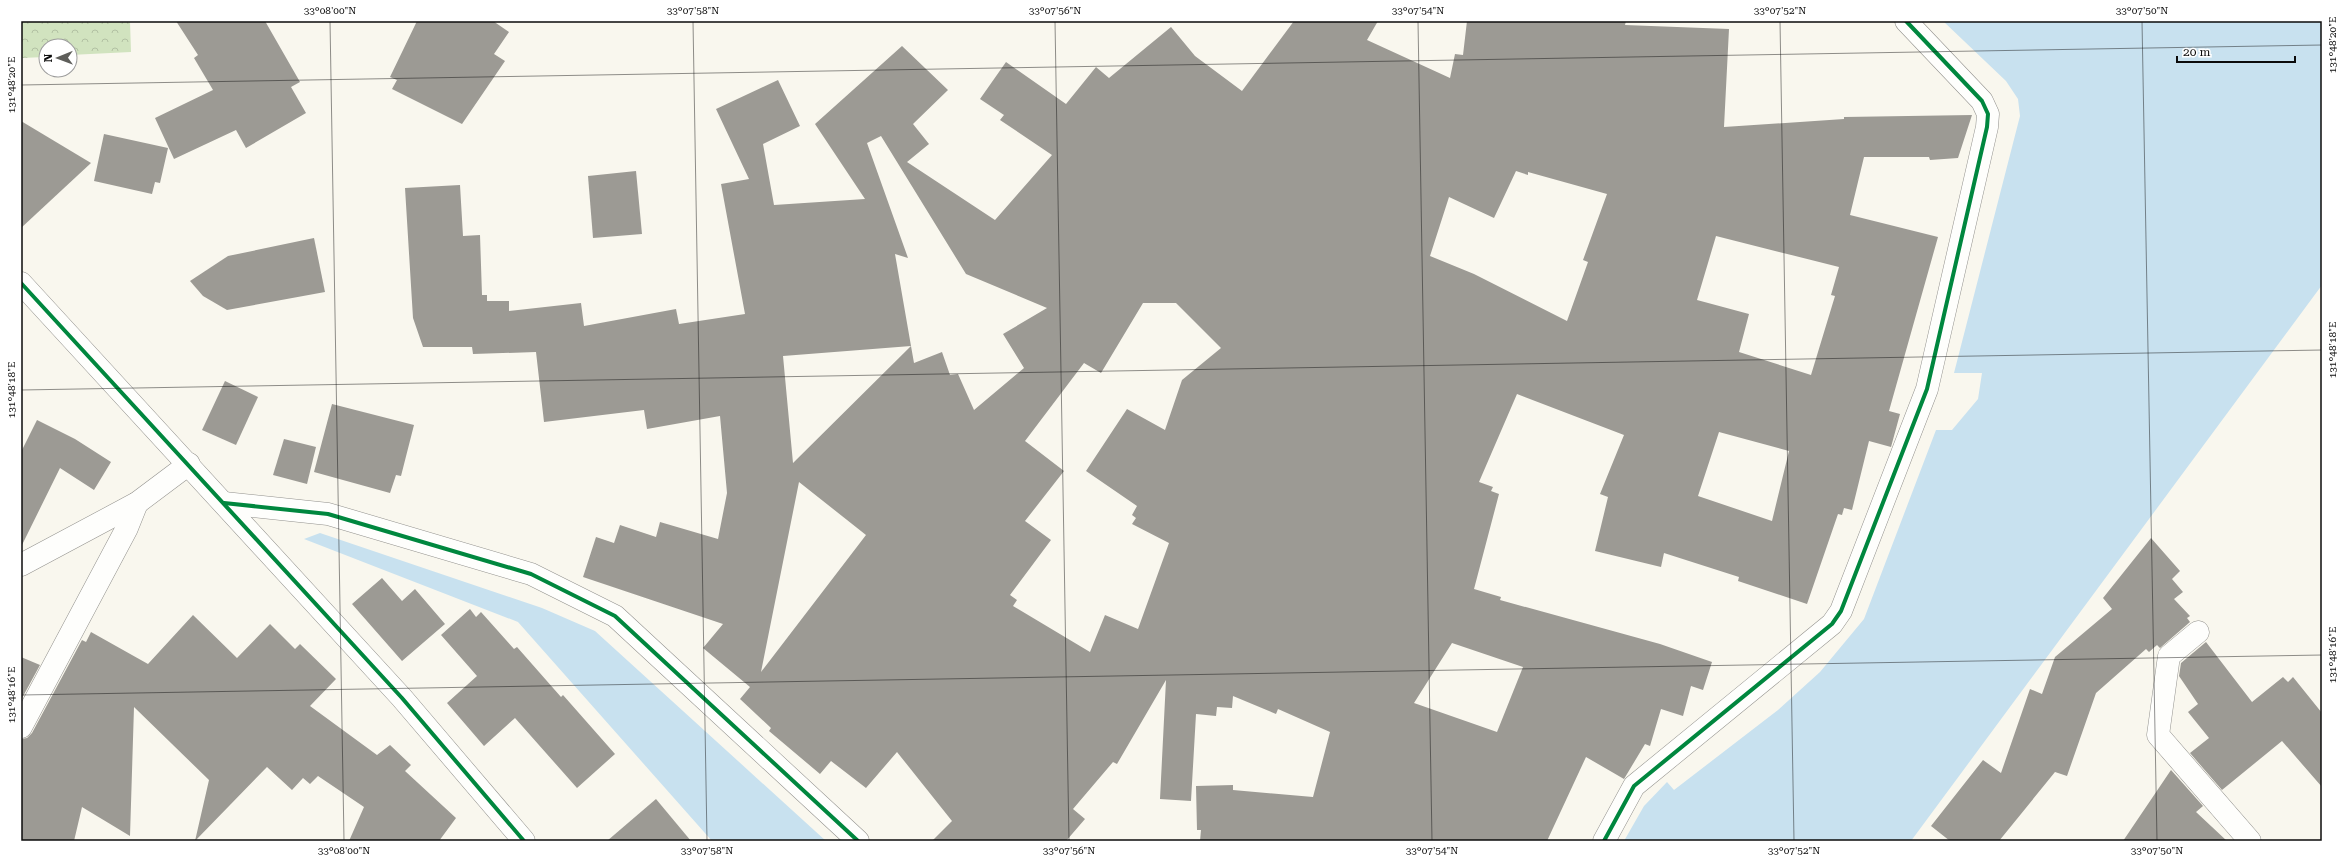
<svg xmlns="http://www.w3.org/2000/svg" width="2343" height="862" viewBox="0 0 2343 862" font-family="'Roboto Serif',serif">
<defs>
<pattern id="forest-crowns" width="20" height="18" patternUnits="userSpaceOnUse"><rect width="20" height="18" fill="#d1e3bf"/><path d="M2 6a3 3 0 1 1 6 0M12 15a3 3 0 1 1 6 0" fill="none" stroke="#b2c1a3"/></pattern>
</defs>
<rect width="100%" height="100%" fill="#f9f7ee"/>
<polygon fill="url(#forest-crowns)" points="21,21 130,21 131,52 70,55 70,46 46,46 46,57 21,58"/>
<g fill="#c8e1ef">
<polygon points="1943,21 2322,21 2322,285 1911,841 1624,841 1644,806 1667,782 1674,790 1778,710 1820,672 1864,619 1936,430 1952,430 1978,399 1982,373 1954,373 2020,116 2018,99 2006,81"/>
<polygon points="320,533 542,608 595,631 826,841 712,841 518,622 304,539"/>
</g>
<g fill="#9c9a94" fill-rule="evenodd">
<polygon points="176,21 265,21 300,82 291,87 306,113 246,148 236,130 174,159 155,118 213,90 194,58 198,55"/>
<polygon points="417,21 493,21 509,32 494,54 505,61 462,124 392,89 397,80 390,77"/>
<path d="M1294,21H1378L1367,40L1450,78L1455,54L1463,55L1467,21H1626L1625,25L1729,29L1724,127L1844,119V117L1972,115L1958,158L1930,160L1929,157H1864L1850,215L1938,237L1889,411L1900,414L1891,447L1869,441L1852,510L1844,508L1842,515L1838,514L1807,604L1738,581L1739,577L1664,553L1661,567L1595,551L1608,497L1600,494L1624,435L1517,394L1479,482L1493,487L1491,491L1499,494L1474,589L1501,597L1500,600L1660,644L1712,662L1703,690L1691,686L1683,716L1661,709L1650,746L1645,744L1624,779L1586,757L1547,841H1200L1201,830H1197L1196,786L1233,785V790L1313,797L1330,732L1278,709L1276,714L1233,696L1232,708L1217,707L1216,716L1196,714L1191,801L1160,799L1166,680L1117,764L1113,762L1073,809L1085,819L1066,841H932L952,821L897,752L866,788L831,761L820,774L769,731L771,728L740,699L750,687L703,648L723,624L583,577L596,537L614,543L620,525L656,537L660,522L718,539L727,493L720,416L647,429L644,410L544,422L536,352L473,354L472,347H423L413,318L405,188L460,185L463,236L480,235L482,295H487V301H509V311L581,303L584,326L676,309L679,324L745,314L721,184L749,179L716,109L778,80L800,126L763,144L774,205L865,199L815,124L902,46L948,90L913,124L929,144L907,162L995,220L1052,155L1000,120L1004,115L980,99L1006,62L1066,104L1096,67L1109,78L1171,27L1195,56L1242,91ZM881,136L966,274L1047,308L1003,334L1024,368L974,410L958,374L950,375L942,352L914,363L911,346L793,463L783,356L911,346L895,254L908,258L867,143ZM1516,171L1528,175V172L1607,194L1583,260L1588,262L1567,321L1474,274L1430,256L1449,197L1494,218ZM1716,236L1839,267L1831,295L1835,296L1811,375L1739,352L1749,314L1697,300ZM1143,303H1176L1221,348L1182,380L1165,430L1127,409L1086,471L1137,506L1132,515L1136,518L1132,524L1169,543L1138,629L1105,615L1090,652L1013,606L1017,600L1010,595L1051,540L1025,521L1064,471L1025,441L1084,363L1101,373ZM1719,432L1789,451L1772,521L1698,496ZM799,482L866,535L761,672ZM1452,643L1523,667L1497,732L1414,703Z"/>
<polygon points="21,121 91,163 21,228"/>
<polygon points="104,134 168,148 160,183 155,182 152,194 94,181"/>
<polygon points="636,171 642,234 593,238 588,176"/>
<polygon points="314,238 325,292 227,310 203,296 190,281 228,256"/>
<polygon points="225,381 258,397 236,445 202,430"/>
<polygon points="332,404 414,425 401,476 396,475 390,493 314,472"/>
<polygon points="37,420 75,439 111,462 94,490 60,468 21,547 21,452"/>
<polygon points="284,439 316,447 307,484 273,475"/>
<polygon points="2151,538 2180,571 2172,579 2183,592 2174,599 2190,616 2187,618 2190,622 2160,648 2157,645 2149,652 2146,649 2096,693 2067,776 2055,772 1999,841 1950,841 1931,826 1983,760 2001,773 2030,689 2042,694 2055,657 2112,609 2103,598"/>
<polygon points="382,578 402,601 415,589 445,624 402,661 352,604"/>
<polygon points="470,609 476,617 481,612 514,649 517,647 561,697 563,695 615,754 577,788 515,718 484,746 447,703 477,676 441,635"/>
<polygon points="193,615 237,658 270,624 295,649 300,644 336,679 310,706 377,755 390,745 411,765 405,771 456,818 439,841 349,841 364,807 318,776 310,784 303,778 292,790 267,767 195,841 209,780 134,707 130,836 82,807 74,841 21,841 21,739 27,738 32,733 82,640 86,642 91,632 148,664"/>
<polygon points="2206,642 2252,702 2283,677 2288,682 2293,677 2322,713 2322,787 2282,741 2222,790 2190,753 2209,738 2188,712 2198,704 2179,676 2181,663"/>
<polygon points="21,657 40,665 21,700"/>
<polygon points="2171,770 2203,806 2196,812 2227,841 2123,841"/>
<polygon points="656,799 691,841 607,841"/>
</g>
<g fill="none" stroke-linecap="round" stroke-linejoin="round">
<defs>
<g id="minor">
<polyline points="21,283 402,698 524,841"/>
<polyline points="224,503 328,514 531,574 615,616 858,841"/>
<polyline points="21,565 137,503 189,464"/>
<polyline points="2198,632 2169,656 2158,735 2250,841"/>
<polyline points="21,727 127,528 137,503"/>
<polyline points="1604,841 1634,786 1832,624 1841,611 1927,389 1987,127 1988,114 1982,101 1906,21"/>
</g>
</defs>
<use href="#minor" stroke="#92918d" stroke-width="23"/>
<use href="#minor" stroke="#fefefc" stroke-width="22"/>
<defs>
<g id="cycleway">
<polyline points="21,283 402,698 524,841"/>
<polyline points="224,503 328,514 531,574 615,616 858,841"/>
<polyline points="1604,841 1634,786 1832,624 1841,611 1927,389 1987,127 1988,114 1982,101 1906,21"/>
</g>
</defs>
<use href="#cycleway" stroke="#fff" stroke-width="6"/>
<use href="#cycleway" stroke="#00873e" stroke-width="4"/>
</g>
<path fill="none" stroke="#0b0b0b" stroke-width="1" stroke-opacity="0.45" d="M330,21L344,841M693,21L707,841M1055,21L1069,841M1418,21L1432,841M1780,21L1794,841M2142,21L2157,841M21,85L2322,45M21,390L2322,350M21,695L2322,655"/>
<rect width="2343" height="862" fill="none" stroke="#ffffff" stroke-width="44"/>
<g transform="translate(58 58) rotate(269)"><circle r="19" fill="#ffffff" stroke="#9d9d9d"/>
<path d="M0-3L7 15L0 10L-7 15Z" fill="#5e5e5a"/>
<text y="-6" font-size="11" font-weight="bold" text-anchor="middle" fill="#0b0b0b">N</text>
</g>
<path d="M2177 56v6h118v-6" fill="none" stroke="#0b0b0b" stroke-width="2"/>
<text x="2183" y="56" font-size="12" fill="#0b0b0b" stroke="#ffffff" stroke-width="3" paint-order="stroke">20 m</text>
<rect x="22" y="22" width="2299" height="818" fill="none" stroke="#0b0b0b" stroke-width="1.5"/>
<g font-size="10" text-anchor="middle" fill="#0b0b0b">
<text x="330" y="14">33°08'00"N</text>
<text x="693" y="14">33°07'58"N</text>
<text x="1055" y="14">33°07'56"N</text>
<text x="1418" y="14">33°07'54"N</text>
<text x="1780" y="14">33°07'52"N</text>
<text x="2142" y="14">33°07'50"N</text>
<text transform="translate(2332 45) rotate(-90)" y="4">131°48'20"E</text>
<text transform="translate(11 85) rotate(-90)" y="4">131°48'20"E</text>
<text transform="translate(2332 350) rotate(-90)" y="4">131°48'18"E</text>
<text transform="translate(11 390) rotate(-90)" y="4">131°48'18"E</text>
<text transform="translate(2332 655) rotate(-90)" y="4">131°48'16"E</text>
<text transform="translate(11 695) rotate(-90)" y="4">131°48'16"E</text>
<text x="344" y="854">33°08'00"N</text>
<text x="707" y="854">33°07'58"N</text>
<text x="1069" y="854">33°07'56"N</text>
<text x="1432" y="854">33°07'54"N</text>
<text x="1794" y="854">33°07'52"N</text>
<text x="2157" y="854">33°07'50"N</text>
</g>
</svg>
